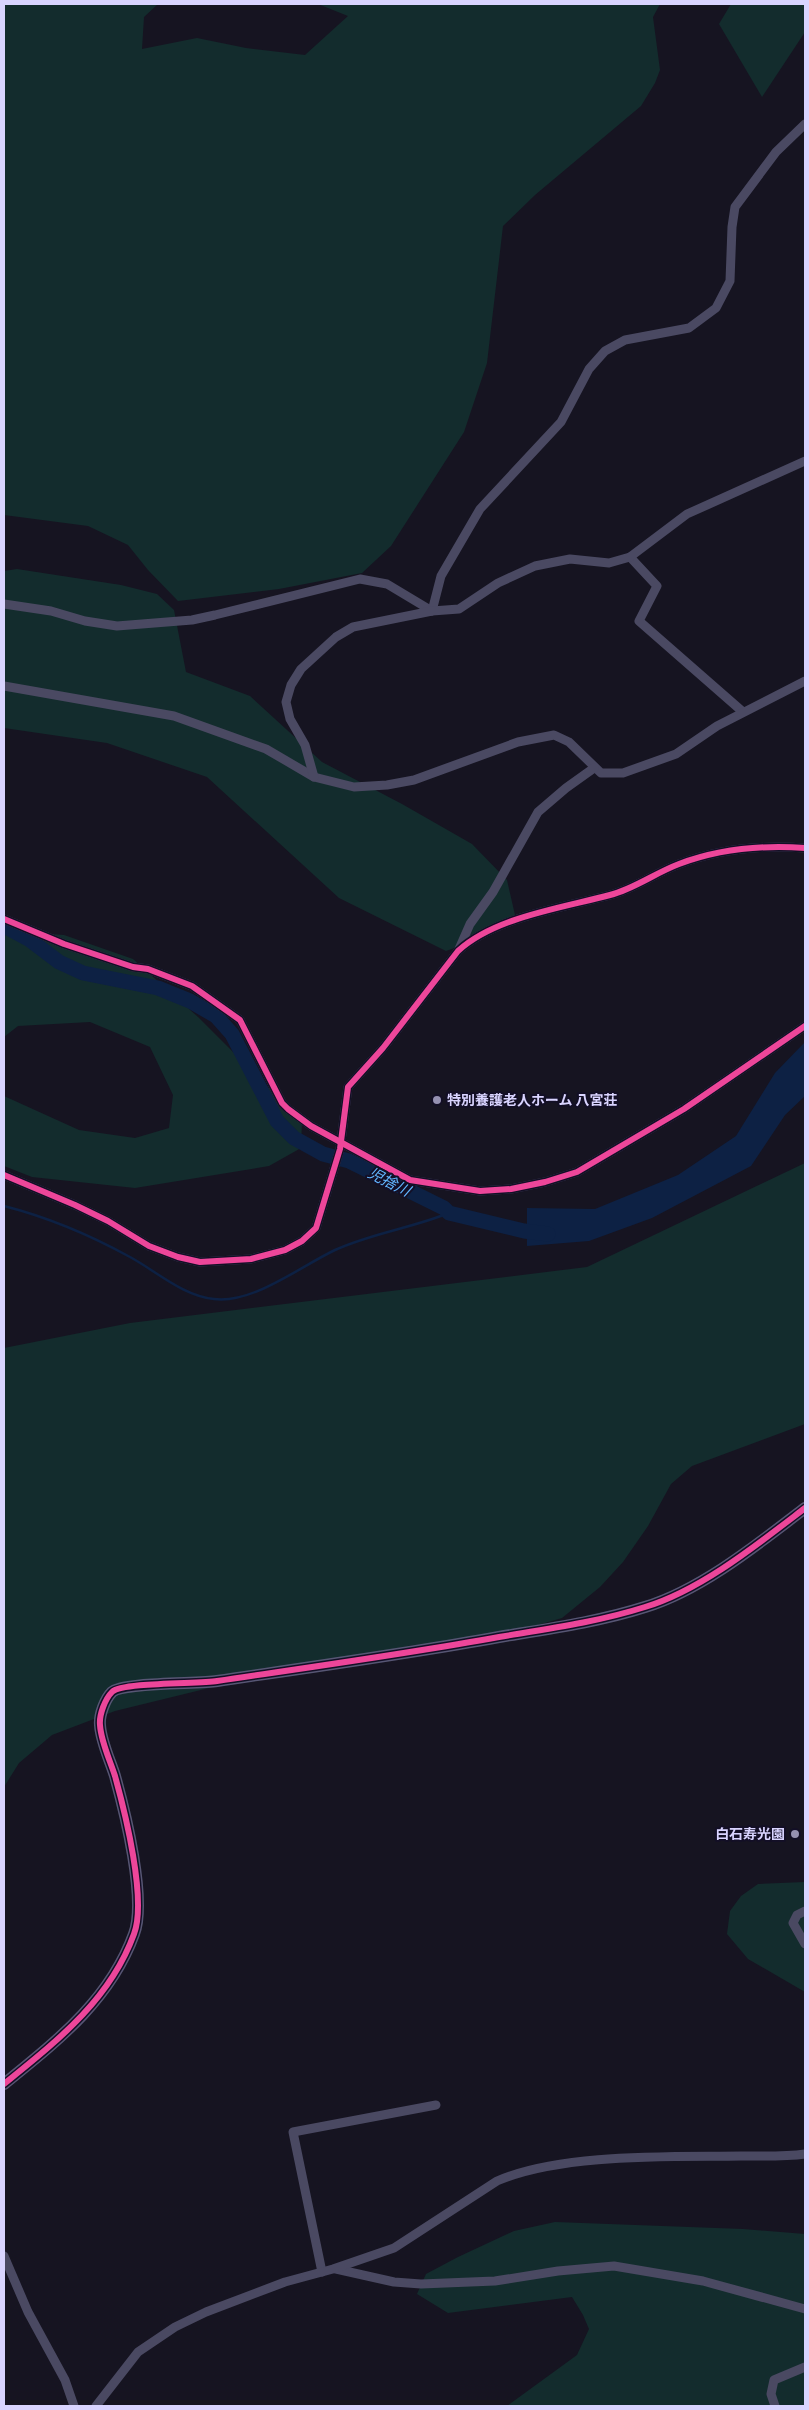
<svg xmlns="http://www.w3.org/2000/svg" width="809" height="2410" viewBox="0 0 809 2410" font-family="'PT Sans Narrow','Noto Sans JP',sans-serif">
<rect width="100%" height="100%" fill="#161421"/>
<g fill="#132c2d">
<polygon points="4,4 158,4 144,17 142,49 197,38 246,48 305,55 348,16 318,4 660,4 653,17 660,70 655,83 641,106 535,195 503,226 487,363 464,432 391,546 362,573 279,589 178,601 148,570 128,545 88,526 4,515"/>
<polygon points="731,4 805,4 805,32 762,97 719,24"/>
<polygon points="17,569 121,585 157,594 174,610 186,672 250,696 322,762 402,804 472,844 507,880 515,915 480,939 446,951 339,898 207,777 107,743 4,728 4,571"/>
<polygon points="4,931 64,935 133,959 198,1017 302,1121 301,1148 269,1166 135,1188 32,1177 4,1166 4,1096 79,1130 135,1138 169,1128 173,1095 150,1047 90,1022 18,1026 4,1037"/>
<polygon points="805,1163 805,1424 692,1466 671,1484 648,1526 623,1562 600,1587 562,1618 483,1641 413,1645 250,1678 115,1711 52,1735 19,1763 4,1787 4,1348 130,1323 587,1267"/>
<polygon points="805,1882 805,1992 748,1959 727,1934 730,1911 741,1896 758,1884"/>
<polygon points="555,2222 743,2229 805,2234 805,2406 507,2406 577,2355 589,2329 583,2315 572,2297 448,2313 417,2294 426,2274 458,2257 514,2231"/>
</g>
<polygon fill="#0d2144" points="805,1042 805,1096 785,1115 751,1166 652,1218 589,1241 527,1246 527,1208 595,1209 678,1175 736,1136 775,1073"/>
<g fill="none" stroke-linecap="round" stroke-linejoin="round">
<path stroke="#0d2144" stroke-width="2.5" d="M4,1206C47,1217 90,1235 130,1257C156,1271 183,1296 214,1299C253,1304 301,1266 335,1250C372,1233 412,1228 449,1213"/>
<polyline stroke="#0d2144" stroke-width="15" points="4,926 30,940 59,962 83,973 158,988 190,1001 216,1016 232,1034 277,1121 294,1138 323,1154 349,1161 444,1208 449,1213 524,1231 548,1234"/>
<g stroke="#4a4962" stroke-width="9">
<polyline points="630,557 657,586 639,621 743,712"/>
<polyline points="4,604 51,611 85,621 117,626 192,620 215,615 360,579 387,584 432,611"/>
<polyline points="432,611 441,576 480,509 561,422 589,369 605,351 625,340 689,328 716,308 730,281 732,227 735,207 776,152 805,124"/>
<polyline points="4,686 174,716 266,749 314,777 354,787 387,785 414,780 518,742 554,735 569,742 601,773 623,773 676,754 717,726 805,681"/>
<polyline points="314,777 305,745 290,719 286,702 291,685 301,669 336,637 353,627 432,611 459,609 498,583 535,566 570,559 609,563 630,557 687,514 805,461"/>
<polyline points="4,919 64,944 133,967 148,969 192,986 240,1020 282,1103 288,1109 311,1126 410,1180 480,1191 511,1189 545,1182 577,1172 684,1109 805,1026"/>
<polyline points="459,949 470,924 493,892 538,812 566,788 594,768"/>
<path d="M4,1175L75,1205L108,1221L149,1246L178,1257L200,1262L251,1259L285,1250L302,1241L316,1228L340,1149L348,1087L383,1048L458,951C495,917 562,908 610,895C634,889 655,873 679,864C719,849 763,845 805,848"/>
<polyline points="805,1911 797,1915 793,1923 805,1944"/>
<polyline points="4,2256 28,2312 65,2380 74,2406"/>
<polyline points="336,2269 394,2282 421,2284 495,2281 558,2271 614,2266 703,2281 805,2309"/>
<polyline points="322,2272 293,2132 436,2105"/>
<path d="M96,2406L138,2352L175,2327L206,2312L285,2282L333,2269L394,2248L497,2181C561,2153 670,2157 741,2156C762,2156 784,2157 805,2154"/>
<polyline points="775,2406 771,2394 774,2380 805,2367"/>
</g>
<path stroke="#575674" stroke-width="12" d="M4,2084C57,2041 110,2000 134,1934C147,1900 125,1812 115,1776C110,1760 101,1742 100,1725C99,1715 105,1699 112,1692C122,1682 199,1684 217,1681C311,1667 406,1654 499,1637C547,1629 598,1622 645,1607C701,1590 758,1544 805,1508"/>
<defs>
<g id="cycleway">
<polyline points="4,919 64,944 133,967 148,969 192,986 240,1020 282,1103 288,1109 311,1126 410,1180 480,1191 511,1189 545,1182 577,1172 684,1109 805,1026"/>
<path d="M4,1175L75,1205L108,1221L149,1246L178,1257L200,1262L251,1259L285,1250L302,1241L316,1228L340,1149L348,1087L383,1048L458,951C495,917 562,908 610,895C634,889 655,873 679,864C719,849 763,845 805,848"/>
<path d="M4,2084C57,2041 110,2000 134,1934C147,1900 125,1812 115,1776C110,1760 101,1742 100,1725C99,1715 105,1699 112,1692C122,1682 199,1684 217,1681C311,1667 406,1654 499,1637C547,1629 598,1622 645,1607C701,1590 758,1544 805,1508"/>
</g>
</defs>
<use href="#cycleway" stroke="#130f26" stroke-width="9"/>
<use href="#cycleway" stroke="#ed469a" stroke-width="6"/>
</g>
<g fill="#9591b1" stroke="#130f26" stroke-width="2">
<circle cx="437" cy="1100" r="5"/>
<circle cx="795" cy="1834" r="5"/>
</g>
<g text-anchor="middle" stroke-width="4" stroke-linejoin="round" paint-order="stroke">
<g font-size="14" font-weight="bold" fill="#d9d4ff" stroke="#130f26" text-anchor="start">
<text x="447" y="1105">特別養護老人ホーム 八宮荘</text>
<text x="785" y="1839" text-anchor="end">白石寿光園</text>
</g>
<g font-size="15" font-style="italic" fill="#62b6ff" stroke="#130f26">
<text transform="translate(389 1182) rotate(27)" y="5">児捨川</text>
</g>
</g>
<rect width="809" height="2410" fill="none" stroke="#d9d4ff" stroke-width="10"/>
</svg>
